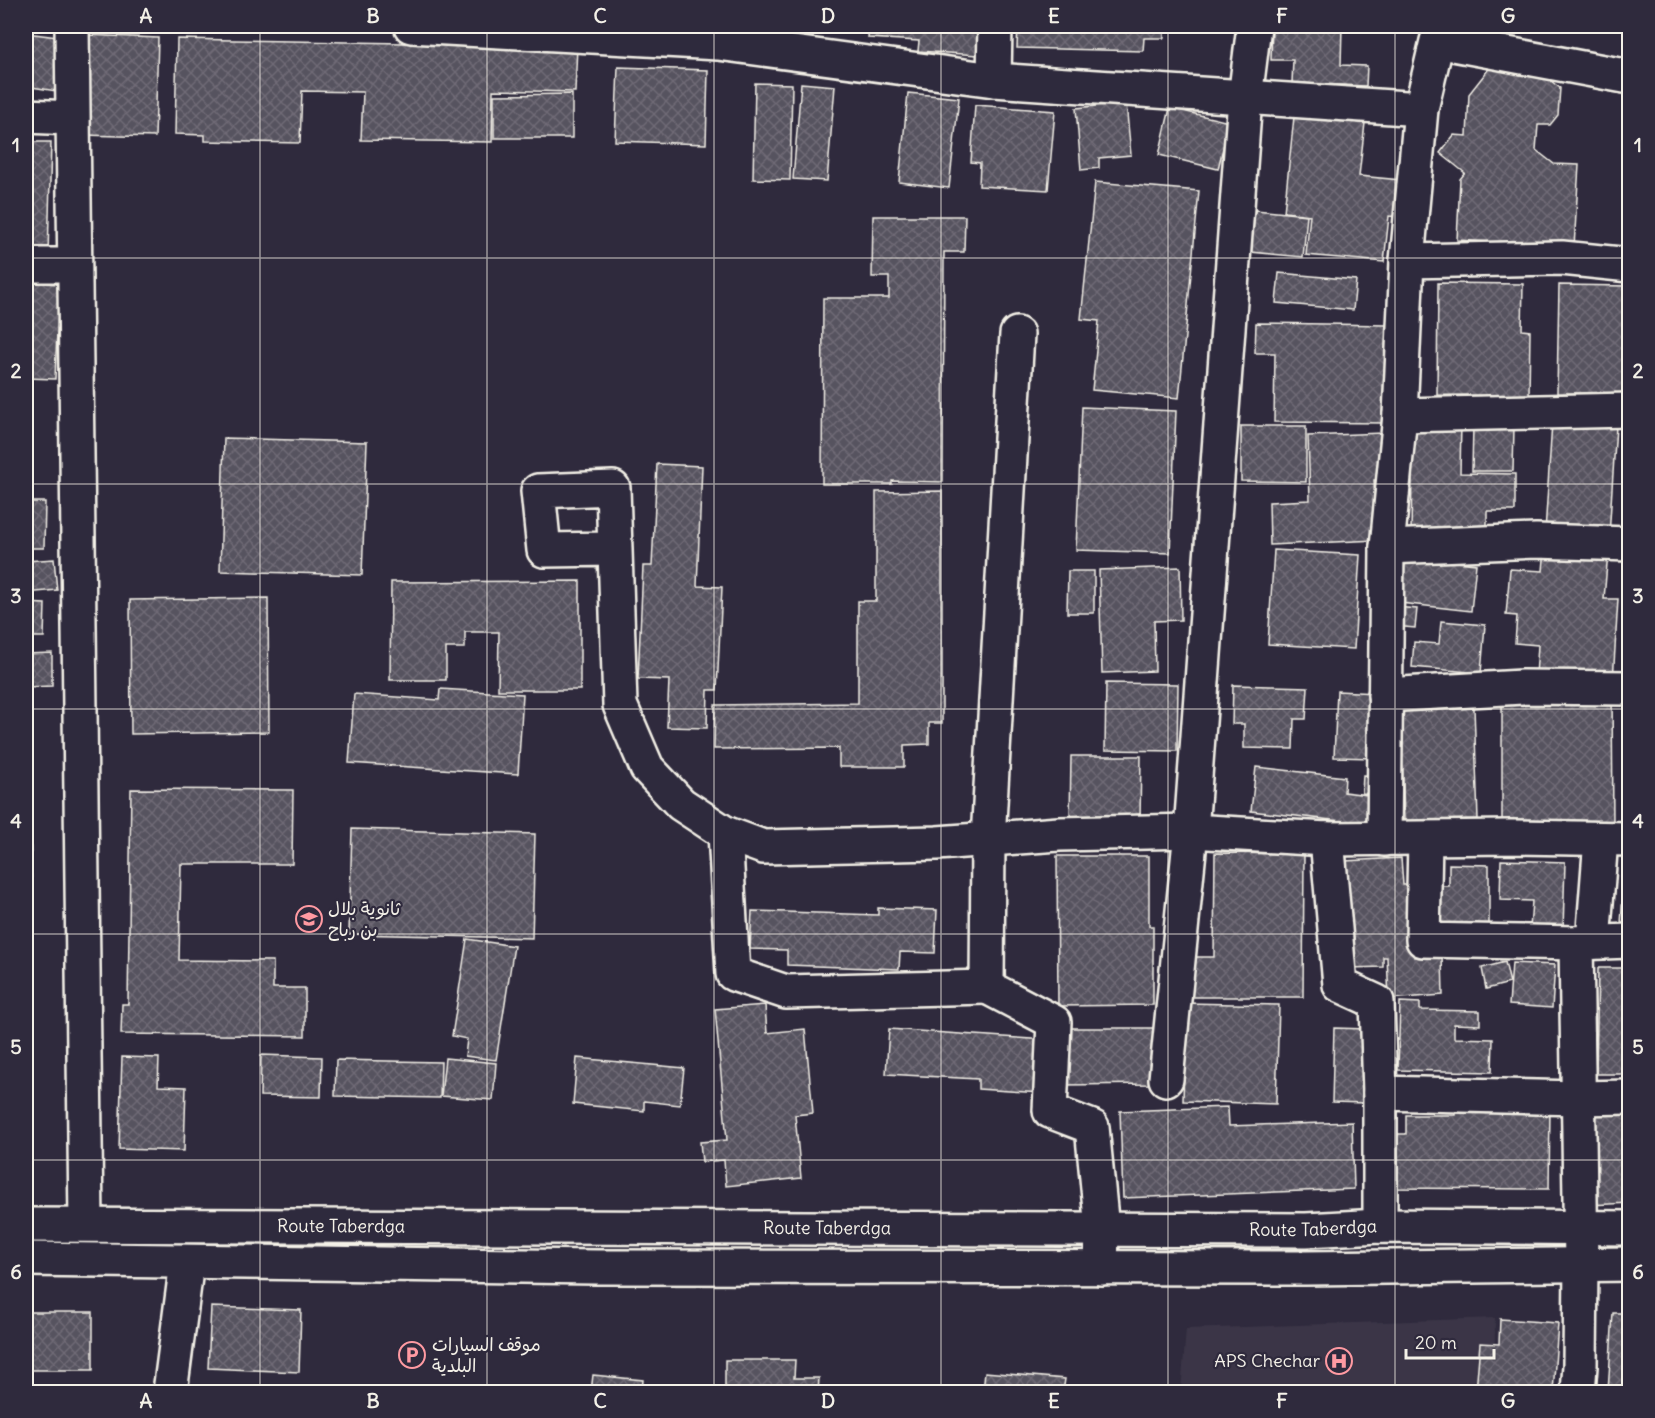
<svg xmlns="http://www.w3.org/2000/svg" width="1655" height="1418" viewBox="0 0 1655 1418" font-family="Delius,'Playpen Sans Arabic',sans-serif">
<defs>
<pattern id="building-cross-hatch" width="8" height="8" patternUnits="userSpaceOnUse" patternTransform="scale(1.5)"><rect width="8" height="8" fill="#56525f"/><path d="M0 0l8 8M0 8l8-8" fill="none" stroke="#6f6b76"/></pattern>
</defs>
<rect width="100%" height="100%" fill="#2f2a3d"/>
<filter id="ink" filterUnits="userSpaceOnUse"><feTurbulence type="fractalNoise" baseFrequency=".0167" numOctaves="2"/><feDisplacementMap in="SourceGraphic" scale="12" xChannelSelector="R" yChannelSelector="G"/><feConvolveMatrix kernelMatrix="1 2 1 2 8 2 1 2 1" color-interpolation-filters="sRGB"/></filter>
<g filter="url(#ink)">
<polygon fill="#3b3647" points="1495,1318 1494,1392 1181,1392 1186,1329"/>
<g fill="url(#building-cross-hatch)" stroke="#f4f1e8" stroke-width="1.5">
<polygon points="869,26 980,26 978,55 918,51 919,41 868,38"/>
<polygon points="1018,26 1201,26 1201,29 1164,28 1164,38 1144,38 1143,51 1017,48"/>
<polygon points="1272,26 1342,26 1341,65 1367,66 1366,86 1292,83 1293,60 1271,60"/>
<polygon points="26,33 65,38 56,91 26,86"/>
<polygon points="87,35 158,38 155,137 83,135"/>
<polygon points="177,39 577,46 575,92 493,90 492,142 361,140 363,92 302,91 300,143 205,141 205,135 175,134"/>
<polygon points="1491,66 1534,68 1560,88 1558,115 1550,125 1538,125 1536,150 1554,164 1579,165 1574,247 1457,240 1460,179 1465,173 1440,153 1454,135 1467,136 1469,94"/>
<polygon points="618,67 708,70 706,144 615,141"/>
<polygon points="755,83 792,84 790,180 753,179"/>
<polygon points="801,83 835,86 827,181 793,179"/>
<polygon points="908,93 959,98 949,188 899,182"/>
<polygon points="572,94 572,138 494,138 494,95"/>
<polygon points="1126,103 1131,155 1099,158 1099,168 1081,170 1076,108"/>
<polygon points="975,105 1055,111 1048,190 979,186 980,163 971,162"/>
<polygon points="1170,108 1229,122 1218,169 1159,155"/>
<polygon points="1294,117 1365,123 1359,176 1401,180 1397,217 1389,216 1384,262 1306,255 1310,215 1284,212"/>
<polygon points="26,142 51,142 48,255 26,254"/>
<polygon points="1095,182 1199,191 1179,398 1092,390 1099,321 1081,319"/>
<polygon points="1255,210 1307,215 1303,257 1251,252"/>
<polygon points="873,216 965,216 964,252 944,252 943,482 892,481 892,484 822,484 823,298 889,298 889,277 872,277"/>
<polygon points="1279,273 1356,280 1353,310 1276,303"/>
<polygon points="26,282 59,284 55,379 26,378"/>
<polygon points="1438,283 1523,284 1522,330 1530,331 1529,396 1437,395"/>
<polygon points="1559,285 1630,286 1630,336 1624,336 1623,394 1557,393"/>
<polygon points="1256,323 1386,325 1384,423 1274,422 1275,353 1255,353"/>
<polygon points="1082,407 1176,411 1170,553 1076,550"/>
<polygon points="1413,422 1461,423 1460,473 1515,474 1515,511 1487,511 1487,533 1411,532"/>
<polygon points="1552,423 1616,426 1609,536 1545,532"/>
<polygon points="1241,426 1306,426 1306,482 1241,481"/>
<polygon points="1473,426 1514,427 1513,471 1472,471"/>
<polygon points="1382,433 1383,480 1374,480 1377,540 1270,545 1269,502 1310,500 1308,436"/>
<polygon points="224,438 367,442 362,575 220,571"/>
<polygon points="657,464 702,466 697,586 722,587 717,690 708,690 707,728 667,727 669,680 638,679 643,566 652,566"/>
<polygon points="942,491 942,723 929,723 929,744 904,745 904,767 839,767 839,748 714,749 715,705 858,703 858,601 876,601 876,492"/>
<polygon points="26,502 45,502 44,548 26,548"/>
<polygon points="1545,548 1608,552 1604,599 1618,599 1613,681 1536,676 1538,645 1515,643 1517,616 1506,615 1510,569 1543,571"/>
<polygon points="1274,550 1360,555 1354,649 1268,644"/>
<polygon points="1405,557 1476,564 1471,611 1400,603"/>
<polygon points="54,559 57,590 26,593 26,561"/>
<polygon points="1180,567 1181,620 1154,621 1155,671 1102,673 1099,570"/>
<polygon points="1068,571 1094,571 1094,613 1067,613"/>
<polygon points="580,581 580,690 498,690 499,632 465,632 465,648 446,648 446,680 390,680 391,582"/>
<polygon points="268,598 269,732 131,734 130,600"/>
<polygon points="26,603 45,604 44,637 26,637"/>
<polygon points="1396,607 1417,609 1415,628 1394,626"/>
<polygon points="1441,621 1485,625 1481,673 1412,667 1414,642 1439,644"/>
<polygon points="52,653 52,686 26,687 26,654"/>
<polygon points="1106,683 1178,684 1177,751 1105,750"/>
<polygon points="1233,685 1308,687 1306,719 1294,719 1293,749 1244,748 1244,724 1232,724"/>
<polygon points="440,689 523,694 518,774 349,763 354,694 439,700"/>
<polygon points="1337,691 1376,693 1373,758 1334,757"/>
<polygon points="1612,693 1613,825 1502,825 1502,694"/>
<polygon points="1474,708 1478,819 1404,821 1401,711"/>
<polygon points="1071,756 1141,756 1140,820 1070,819"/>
<polygon points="1256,767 1345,777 1344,792 1376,796 1372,830 1339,826 1340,821 1251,811"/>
<polygon points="1363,775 1379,776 1377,794 1362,793"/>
<polygon points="131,789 293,790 292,864 181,864 179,960 273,961 273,988 305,988 305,1036 121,1034 122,1004 128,1004"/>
<polygon points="29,794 33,933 26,933 26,795"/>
<polygon points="352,829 535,834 532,938 349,934"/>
<polygon points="1215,853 1304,854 1303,997 1188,997 1188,957 1214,957"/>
<polygon points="1057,856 1149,856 1149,926 1153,926 1153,1005 1058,1006"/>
<polygon points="1401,858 1403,885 1410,885 1414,957 1442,955 1443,995 1389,999 1387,957 1383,957 1383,967 1349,968 1344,861"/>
<polygon points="1501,860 1565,862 1563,930 1530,929 1532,901 1500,900"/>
<polygon points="1449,864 1489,865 1489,929 1431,929 1432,886 1449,886"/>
<polygon points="1625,864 1630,864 1630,924 1621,924"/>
<polygon points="878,908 937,910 935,953 900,952 899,969 787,965 787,950 750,949 752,911 878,915"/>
<polygon points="467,939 514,946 496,1060 465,1056 467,1039 452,1036"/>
<polygon points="1505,962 1510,983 1486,989 1482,968"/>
<polygon points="1512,963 1555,965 1552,1008 1509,1005"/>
<polygon points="1598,968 1630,968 1630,1074 1596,1074"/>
<polygon points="1400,1002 1420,1003 1420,1010 1480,1011 1480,1025 1454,1024 1454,1038 1493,1039 1492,1072 1398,1070"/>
<polygon points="1186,1003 1279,1005 1276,1104 1183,1101"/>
<polygon points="765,1005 767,1033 805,1029 813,1113 795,1115 801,1178 726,1186 724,1160 702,1162 700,1142 727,1140 715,1009"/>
<polygon points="1064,1028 1155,1028 1154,1084 1063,1085"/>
<polygon points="1334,1028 1367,1029 1365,1103 1332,1102"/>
<polygon points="889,1029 1046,1040 1043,1093 978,1089 978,1079 886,1074"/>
<polygon points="261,1055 322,1057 321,1097 260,1096"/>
<polygon points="122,1057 159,1058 158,1086 186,1087 184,1151 119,1149"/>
<polygon points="445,1058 496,1063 493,1100 441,1096"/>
<polygon points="577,1058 684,1068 680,1105 644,1101 644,1111 573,1104"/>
<polygon points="336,1060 441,1062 440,1098 335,1096"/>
<polygon points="1455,1106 1550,1106 1549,1189 1390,1188 1390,1134 1406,1134 1406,1115 1455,1115"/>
<polygon points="1228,1107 1229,1126 1352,1122 1354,1189 1123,1198 1120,1111"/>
<polygon points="1630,1113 1630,1203 1589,1205 1587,1115"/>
<polygon points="211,1307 301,1310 299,1372 208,1368"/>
<rect x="26" y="1312" width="67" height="58"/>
<polygon points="1613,1313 1630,1313 1630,1392 1608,1392"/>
<polygon points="1500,1319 1558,1323 1553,1392 1476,1392 1480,1343 1499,1344"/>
<polygon points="725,1360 795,1360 794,1378 819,1378 818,1392 725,1392"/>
<polygon points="985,1372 1065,1379 1063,1392 983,1392"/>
<polygon points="593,1375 643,1380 642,1392 591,1392"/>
</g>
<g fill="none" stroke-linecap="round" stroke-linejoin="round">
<defs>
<g id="minor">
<polyline points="72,26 86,1224"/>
<polyline points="411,26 718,43 994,80 1421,109"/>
<polyline points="994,80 995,26"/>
<polyline points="26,116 72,118"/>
<polyline points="1407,261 1562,258 1630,265"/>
<polyline points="26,265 73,265"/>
<polyline points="1400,415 1630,410"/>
<polyline points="1387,547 1536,541 1630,544"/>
<polyline points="614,549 544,550 538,491 613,488 620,705 647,768 681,804 725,833 763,847 937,843 1059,834 1191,831 1327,839 1511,837 1630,839"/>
<polyline points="1385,695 1522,687 1630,688"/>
<polyline points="725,833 733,974 786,992 987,987 988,839 1017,334"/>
<polyline points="1327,839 1340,985 1377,1002 1380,1093 1380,1226"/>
<polyline points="1384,839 1387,547 1400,415 1407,261 1421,109 1437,41 1630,77"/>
<polyline points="1425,839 1423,940 1576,943 1630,941"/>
<polyline points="1593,942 1601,839"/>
<polyline points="1576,943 1581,1263 1580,1366 1578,1392"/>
<polyline points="987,987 1054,1022 1050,1111 1092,1127 1102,1229 1101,1268"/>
<polyline points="1166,1079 1191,831 1245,98 1254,26"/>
<polyline points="1380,1093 1578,1098 1630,1097"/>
<polyline points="170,1392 187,1262"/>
</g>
<g id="major">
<path id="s1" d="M26,1225L1306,1230L1380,1226L1630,1228"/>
<polyline points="26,1259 597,1267 1306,1268 1630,1264"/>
</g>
</defs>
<use href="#minor" stroke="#f4f1e8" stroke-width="38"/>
<use href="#major" stroke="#f4f1e8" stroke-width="38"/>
<use href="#minor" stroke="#2f2a3d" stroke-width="33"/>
<use href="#major" stroke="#2f2a3d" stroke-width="33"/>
</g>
</g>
<path fill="none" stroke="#f4f1e8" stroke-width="1.5" stroke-opacity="0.55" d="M260,26V1392M487,26V1392M714,26V1392M941,26V1392M1168,26V1392M1395,26V1392M26,258H1630M26,484H1630M26,709H1630M26,934H1630M26,1160H1630"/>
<defs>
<symbol id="school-ring" viewBox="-11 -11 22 22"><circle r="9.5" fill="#2f2a3d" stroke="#ff9aa2" stroke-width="1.5"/><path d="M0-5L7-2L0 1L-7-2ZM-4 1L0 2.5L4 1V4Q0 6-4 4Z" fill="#ff9aa2"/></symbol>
<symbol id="parking-ring" viewBox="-11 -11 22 22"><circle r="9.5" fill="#2f2a3d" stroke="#ff9aa2" stroke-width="1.5"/><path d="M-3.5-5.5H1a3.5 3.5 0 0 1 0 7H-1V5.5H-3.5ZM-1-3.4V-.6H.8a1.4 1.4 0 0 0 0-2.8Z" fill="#ff9aa2"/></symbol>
<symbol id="hospital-ring" viewBox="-11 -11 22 22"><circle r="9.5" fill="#2f2a3d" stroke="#ff9aa2" stroke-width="1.5"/><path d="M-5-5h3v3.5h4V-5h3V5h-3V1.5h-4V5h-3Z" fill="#ff9aa2"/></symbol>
</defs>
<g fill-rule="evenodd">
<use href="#school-ring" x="294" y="904" width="30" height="30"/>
<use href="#parking-ring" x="397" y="1340" width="30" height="30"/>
<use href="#hospital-ring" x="1324" y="1346" width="30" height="30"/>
</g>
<g text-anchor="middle" stroke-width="4.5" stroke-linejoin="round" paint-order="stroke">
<g font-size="18" fill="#f4f1e8" stroke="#2f2a3d" text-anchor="start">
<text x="328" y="915">ثانوية بلال<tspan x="328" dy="21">بن رباح</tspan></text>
<text x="432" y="1351">موقف السيارات<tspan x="432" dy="21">البلدية</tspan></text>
<text x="1320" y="1367" text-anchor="end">APS Chechar</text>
</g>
<g font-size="18" fill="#f4f1e8" stroke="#2f2a3d">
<text dy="6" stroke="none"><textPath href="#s1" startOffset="315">Route Taberdga</textPath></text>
<text dy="6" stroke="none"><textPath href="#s1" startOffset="801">Route Taberdga</textPath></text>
<text dy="6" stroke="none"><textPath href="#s1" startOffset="1287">Route Taberdga</textPath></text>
</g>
</g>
<rect width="1655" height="1418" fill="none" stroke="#2f2a3d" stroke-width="66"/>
<path d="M1406 1349v9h88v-9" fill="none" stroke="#f4f1e8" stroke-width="3"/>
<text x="1415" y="1349" font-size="18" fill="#f4f1e8" stroke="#2f2a3d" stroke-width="4.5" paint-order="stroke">20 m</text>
<rect x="33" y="33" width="1589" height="1352" fill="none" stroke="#f4f1e8" stroke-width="2"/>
<g font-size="20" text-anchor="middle" font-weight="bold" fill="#f4f1e8">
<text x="146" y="23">A</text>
<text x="373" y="23">B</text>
<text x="600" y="23">C</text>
<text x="828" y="23">D</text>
<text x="1054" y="23">E</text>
<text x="1282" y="23">F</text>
<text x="1508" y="23">G</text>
<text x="16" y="152">1</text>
<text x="1638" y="152">1</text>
<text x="16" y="378">2</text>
<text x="1638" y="378">2</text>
<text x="16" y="603">3</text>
<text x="1638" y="603">3</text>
<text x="16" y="828">4</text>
<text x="1638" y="828">4</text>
<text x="16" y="1054">5</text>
<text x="1638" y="1054">5</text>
<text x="16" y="1279">6</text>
<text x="1638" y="1279">6</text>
<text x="146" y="1408">A</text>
<text x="373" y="1408">B</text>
<text x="600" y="1408">C</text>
<text x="828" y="1408">D</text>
<text x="1054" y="1408">E</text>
<text x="1282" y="1408">F</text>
<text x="1508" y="1408">G</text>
</g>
</svg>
